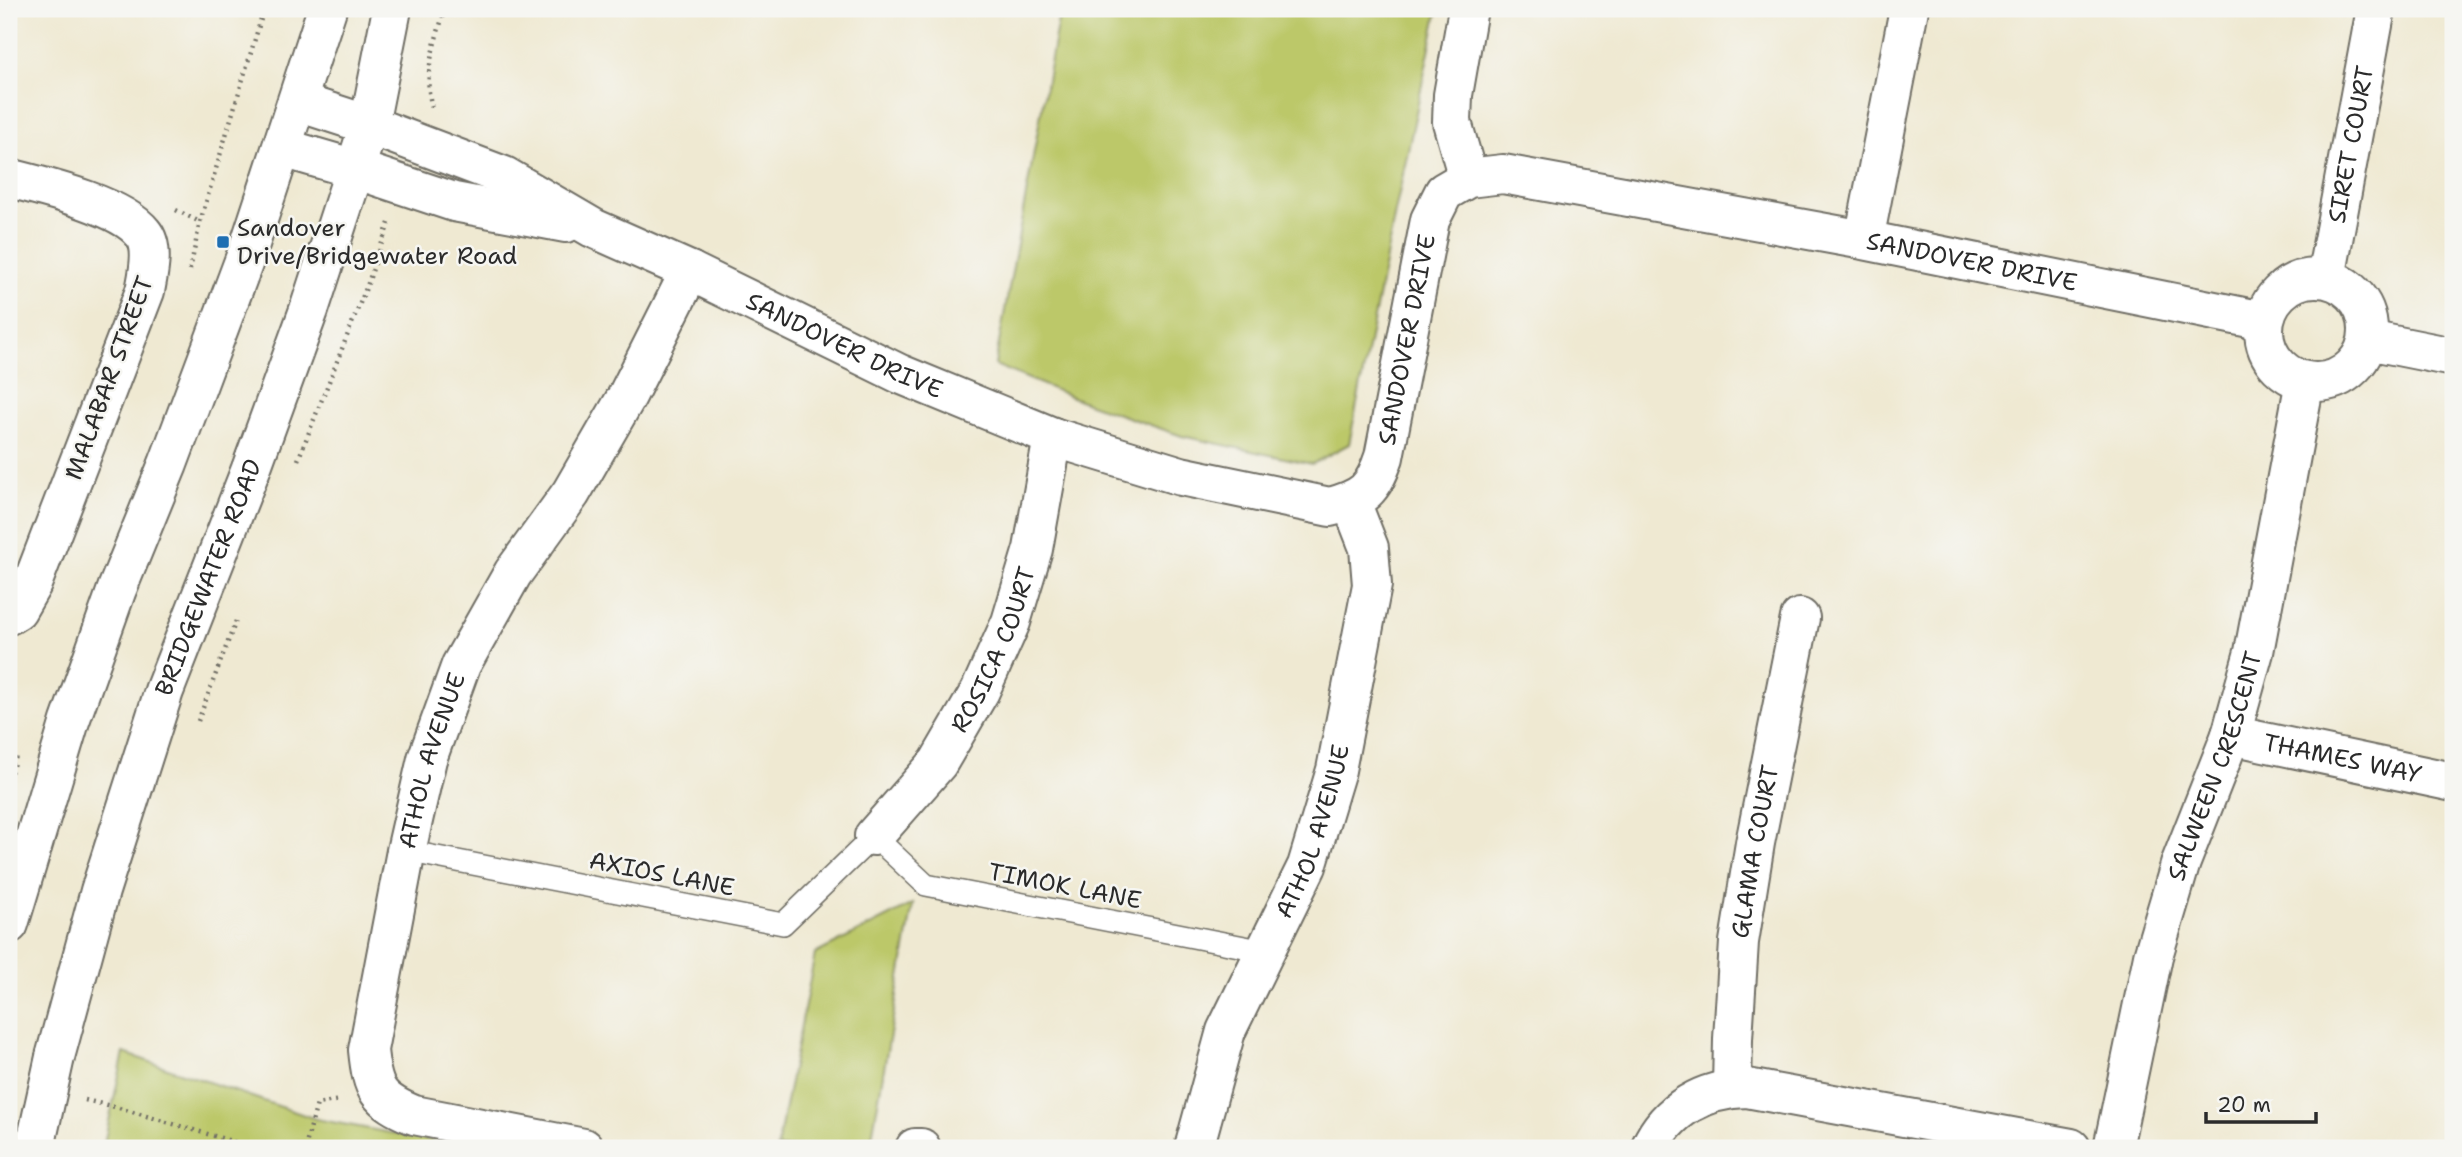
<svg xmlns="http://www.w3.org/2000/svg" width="2462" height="1157" viewBox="0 0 2462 1157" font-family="'Shantell Sans',sans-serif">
<rect width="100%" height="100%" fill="#f6f6f2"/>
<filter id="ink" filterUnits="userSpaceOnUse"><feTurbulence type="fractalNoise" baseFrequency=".0143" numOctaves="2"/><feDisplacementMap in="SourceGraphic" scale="14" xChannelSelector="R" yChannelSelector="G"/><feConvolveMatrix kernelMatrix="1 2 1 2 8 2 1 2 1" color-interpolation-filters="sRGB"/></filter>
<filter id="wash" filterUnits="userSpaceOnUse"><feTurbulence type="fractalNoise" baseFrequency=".00686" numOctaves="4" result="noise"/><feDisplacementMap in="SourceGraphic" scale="28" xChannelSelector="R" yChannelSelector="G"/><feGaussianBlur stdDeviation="1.57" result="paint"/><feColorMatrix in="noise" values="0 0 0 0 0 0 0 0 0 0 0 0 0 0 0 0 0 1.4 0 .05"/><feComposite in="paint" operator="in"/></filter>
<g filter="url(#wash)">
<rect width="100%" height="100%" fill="#efe9d2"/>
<g fill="#bcc869" stroke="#747a4a" stroke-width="2">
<polygon points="1060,9 1438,9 1395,212 1349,444 1312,464 1182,436 1087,403 995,365"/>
<polygon points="913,904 870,1148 777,1148 815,954"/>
<polygon points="124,1053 316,1119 471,1148 103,1148"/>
</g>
</g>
<g filter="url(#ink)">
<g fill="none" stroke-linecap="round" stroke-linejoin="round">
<defs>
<polyline id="service" points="406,851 783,924 874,836 926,885 1265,951"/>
<g id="minor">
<polyline points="1468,9 1453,95 1452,122 1468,178"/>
<path id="s1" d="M369,125L504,176L593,228L690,271L900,374L1053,437L1181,476L1330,507C1364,498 1373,490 1384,457L1430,220L1444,192L1468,178L1503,174L1864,240L2264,321"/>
<polyline points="355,169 454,202 566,223"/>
<path d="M9,178C44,187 121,205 143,233C155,247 148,275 145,291L32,584L17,610L9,615"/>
<polyline points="1864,240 1909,9"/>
<path id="s2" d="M2326,278L2376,9"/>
<circle cx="2316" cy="330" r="52"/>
<polyline points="2368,340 2453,357"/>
<path id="s3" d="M2231,735L2453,782"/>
<path id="s4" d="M874,836L938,763L980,691L1011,622L1033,549L1053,437"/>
<path id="s5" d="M1732,1088L1733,1039L1739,942L1755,843L1800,618"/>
<path id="s6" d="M584,1148L414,1115C377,1100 372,1089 368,1050L406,851L427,759L461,665L513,573L571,493L627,396L690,271"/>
<polyline points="915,1148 921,1148"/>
<path id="s7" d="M1194,1148L1226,1031L1307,866L1336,770L1372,585L1369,548L1351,502"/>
<path d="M1650,1148C1667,1109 1705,1089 1747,1088L2071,1148"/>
<path id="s8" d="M2113,1148L2153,956L2181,862L2231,735L2254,652L2305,381"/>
</g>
<g id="tertiary">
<polyline points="298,102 369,125"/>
<polyline points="283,148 355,169"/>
<polyline points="9,924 70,721 117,589 168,464 247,253 327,9"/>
<path id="s9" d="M55,1057L100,891L164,691L251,469L309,310L355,169L369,125L392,9"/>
</g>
</defs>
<use href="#service" stroke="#706e65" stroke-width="24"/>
<use href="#minor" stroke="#706e65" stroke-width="42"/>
<use href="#tertiary" stroke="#706e65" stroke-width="42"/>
<g stroke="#706e65" stroke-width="4.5" stroke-dasharray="2 5" stroke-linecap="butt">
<path d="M432,107C422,74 436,40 445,9"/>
<polyline points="176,210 200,222"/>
<polyline points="190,270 200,222 264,9"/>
<polyline points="298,460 368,283 390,220"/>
<polyline points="198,721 237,618"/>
<polyline points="9,779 17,753"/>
<polyline points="85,1100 119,1108 255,1148"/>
<polyline points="305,1148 317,1104 340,1100"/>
</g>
<use href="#service" stroke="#fff" stroke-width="21"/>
<use href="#minor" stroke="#fff" stroke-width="38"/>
<use href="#tertiary" stroke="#fff" stroke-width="38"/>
<defs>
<polyline id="tertiary-bridge" points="38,1134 55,1057"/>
</defs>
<use href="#tertiary-bridge" stroke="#706e65" stroke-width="42" stroke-linecap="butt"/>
<use href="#tertiary-bridge" stroke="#fff" stroke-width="38"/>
</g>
</g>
<rect fill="#1f6fb2" stroke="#f6f6f2" stroke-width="2.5" x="216" y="235" width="14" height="14" rx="3.5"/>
<g text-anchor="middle" stroke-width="5" stroke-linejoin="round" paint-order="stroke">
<g font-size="24" fill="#2b2b2b" stroke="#f6f6f2">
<text dy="8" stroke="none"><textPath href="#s2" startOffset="136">SIRET COURT</textPath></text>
<text dy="8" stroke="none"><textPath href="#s1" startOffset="1930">SANDOVER DRIVE</textPath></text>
<text dy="8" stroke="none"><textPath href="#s1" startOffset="1237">SANDOVER DRIVE</textPath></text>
<text dy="8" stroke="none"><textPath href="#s1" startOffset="525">SANDOVER DRIVE</textPath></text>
<text transform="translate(109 378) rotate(-70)" y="8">MALABAR STREET</text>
<text dy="8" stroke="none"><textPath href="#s9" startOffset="504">BRIDGEWATER ROAD</textPath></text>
<text dy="8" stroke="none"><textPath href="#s4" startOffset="224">ROSICA COURT</textPath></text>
<text dy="8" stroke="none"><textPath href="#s3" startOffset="114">THAMES WAY</textPath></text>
<text dy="8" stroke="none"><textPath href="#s6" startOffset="556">ATHOL AVENUE</textPath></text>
<text dy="8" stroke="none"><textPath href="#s8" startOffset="396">SALWEEN CRESCENT</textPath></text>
<text dy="8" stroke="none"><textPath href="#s7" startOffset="340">ATHOL AVENUE</textPath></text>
<text dy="8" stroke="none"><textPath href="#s5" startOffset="238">GLAMA COURT</textPath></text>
<text transform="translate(662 874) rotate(11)" y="8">AXIOS LANE</text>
<text transform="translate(1065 886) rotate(11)" y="8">TIMOK LANE</text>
</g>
<g font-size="24" fill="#2b2b2b" stroke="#f6f6f2" text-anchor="start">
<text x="237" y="236">Sandover<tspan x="237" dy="28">Drive/Bridgewater Road</tspan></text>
</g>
</g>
<rect width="2462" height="1157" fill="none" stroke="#f6f6f2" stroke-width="35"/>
<path d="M2206 1112v10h110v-10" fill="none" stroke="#2b2b2b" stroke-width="3.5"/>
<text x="2217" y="1112" font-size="21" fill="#2b2b2b" stroke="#f6f6f2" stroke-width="5" paint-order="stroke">20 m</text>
</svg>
